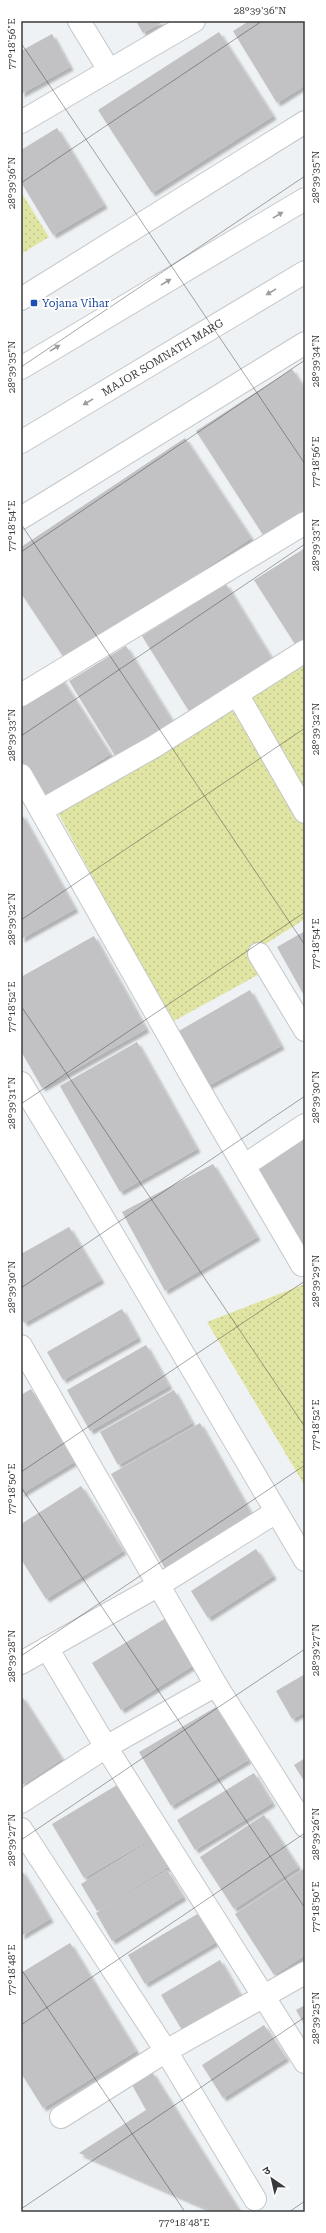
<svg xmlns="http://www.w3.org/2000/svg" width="326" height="2233" viewBox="0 0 326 2233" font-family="'Roboto Serif','Noto Sans Devanagari',serif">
<defs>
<pattern id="grass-dots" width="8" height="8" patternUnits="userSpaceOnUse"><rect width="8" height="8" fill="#e1e5a3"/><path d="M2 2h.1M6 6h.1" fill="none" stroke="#c2c58d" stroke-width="1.8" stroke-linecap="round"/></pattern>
<filter id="shadow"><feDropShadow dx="3.5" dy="3.5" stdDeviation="1" flood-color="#0004"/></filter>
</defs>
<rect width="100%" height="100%" fill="#eff2f4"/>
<g fill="url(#grass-dots)">
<polygon points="21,192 49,237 21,254"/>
<polygon points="305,659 305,919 253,952 265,971 174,1021 135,955 57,811"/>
<polygon points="305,1284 305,1486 207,1322"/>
</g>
<g fill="#c2c1c3" filter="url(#shadow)">
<polygon points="136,21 164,21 143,33"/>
<polygon points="249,21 305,21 305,85 277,103 233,31"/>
<polygon points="219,32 273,116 152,193 98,110"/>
<polygon points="52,34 70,67 21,94 21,51"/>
<polygon points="57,128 104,205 53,235 21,182 21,150"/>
<polygon points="292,369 305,389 305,513 265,538 196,431"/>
<polygon points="185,438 251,538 66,661 21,593 21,547"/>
<polygon points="305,548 305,648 300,652 254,580"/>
<polygon points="226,584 275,664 192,716 142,636"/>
<polygon points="126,646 176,727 119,762 69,681"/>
<polygon points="60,676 110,754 43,798 21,763 21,701"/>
<polygon points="21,813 75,909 21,939"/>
<polygon points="305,931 305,997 277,947"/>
<polygon points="94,936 146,1029 42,1088 21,1051 21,977"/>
<polygon points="250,990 281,1046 206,1087 177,1032"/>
<polygon points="137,1042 197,1149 120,1192 60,1086"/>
<polygon points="305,1137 305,1260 253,1167"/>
<polygon points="213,1164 257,1237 165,1291 122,1212"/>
<polygon points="69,1227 101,1280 24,1323 21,1317 21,1254"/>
<polygon points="122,1309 138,1338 63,1380 47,1352"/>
<polygon points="146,1345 169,1386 90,1431 67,1390"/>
<polygon points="31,1389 74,1462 21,1494 21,1395"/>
<polygon points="174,1390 192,1423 118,1465 100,1432"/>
<polygon points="200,1423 254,1519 167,1572 111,1474"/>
<polygon points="81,1486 123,1551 46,1599 21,1559 21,1524"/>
<polygon points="256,1549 273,1576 208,1618 191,1591"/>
<polygon points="166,1618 194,1665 121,1710 92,1663"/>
<polygon points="305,1674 305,1712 292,1719 276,1691"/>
<polygon points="21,1695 62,1759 21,1786"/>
<polygon points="216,1707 248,1760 171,1806 139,1752"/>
<polygon points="305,1758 305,1782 294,1765"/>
<polygon points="254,1773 272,1803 195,1850 177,1820"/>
<polygon points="122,1782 154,1837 84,1878 52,1824"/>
<polygon points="264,1815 298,1867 234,1909 200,1857"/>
<polygon points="152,1840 168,1867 97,1911 81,1884"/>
<polygon points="305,1868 305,1955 274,1975 235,1914"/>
<polygon points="21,1869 50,1919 21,1936"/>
<polygon points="167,1870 183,1897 112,1941 96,1913"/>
<polygon points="199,1913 216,1942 145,1984 128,1955"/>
<polygon points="70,1943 136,2051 43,2108 21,2073 21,1973"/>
<polygon points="220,1960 240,1995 182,2030 161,1995"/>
<polygon points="305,2005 305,2026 296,2010"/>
<polygon points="264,2025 286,2058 223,2098 202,2065"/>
<polygon points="152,2072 238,2209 235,2212 215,2212 79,2153 146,2110 131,2083"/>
</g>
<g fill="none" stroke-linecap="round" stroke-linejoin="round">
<defs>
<g id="minor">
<polyline points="79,21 109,70"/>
<polyline points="21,122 194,21"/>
<polyline points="21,299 305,122"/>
<polyline points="21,518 305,343"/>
<polyline points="237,694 305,812"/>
<polyline points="21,695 305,523"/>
<polyline points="21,775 200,1091 302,1265"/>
<polyline points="42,810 155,746 305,651"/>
<polyline points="259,954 305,1030"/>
<polyline points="21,1083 93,1201 305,1560"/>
<polyline points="245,1165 305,1125"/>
<polyline points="21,1346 216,1685 305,1826"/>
<polyline points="47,1648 106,1747 305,2062"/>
<polyline points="21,1663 159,1585 276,1512"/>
<polyline points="21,1802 106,1747 216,1685"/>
<polyline points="21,1829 166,2051 255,2199"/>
<polyline points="61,2117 166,2051 305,1973"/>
</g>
<g id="secondary">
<polyline points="21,368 305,199"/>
<path id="s1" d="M21,442L305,272"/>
</g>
</defs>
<use href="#minor" stroke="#c4c7c9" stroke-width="24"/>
<use href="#secondary" stroke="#c4c7c9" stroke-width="24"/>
<use href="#minor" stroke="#fff" stroke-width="22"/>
<use href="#secondary" stroke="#fff" stroke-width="22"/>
</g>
<defs><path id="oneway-solid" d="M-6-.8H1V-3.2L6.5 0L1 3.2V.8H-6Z"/></defs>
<g fill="#9c9d9e">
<use href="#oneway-solid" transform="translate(278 215) rotate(-31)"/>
<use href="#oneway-solid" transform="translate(166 282) rotate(-31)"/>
<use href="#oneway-solid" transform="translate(271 292) rotate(149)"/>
<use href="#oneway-solid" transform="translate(55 348) rotate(-31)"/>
<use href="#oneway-solid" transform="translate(88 402) rotate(149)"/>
</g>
<path fill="none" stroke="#3a3b3c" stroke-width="1" stroke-opacity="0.45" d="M21,43L305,464M21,183L262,21M21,367L305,176M21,524L305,945M21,552L305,360M21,736L305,544M21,920L305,728M21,1006L305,1427M21,1104L305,912M21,1288L305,1096M21,1472L305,1281M21,1487L305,1908M21,1656L305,1465M21,1840L305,1649M21,1969L185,2212M21,2025L305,1833M21,2209L305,2017M289,2212L305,2201"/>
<rect fill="#1a4fb4" stroke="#fff" stroke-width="1.5" x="30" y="299" width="8" height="8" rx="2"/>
<g text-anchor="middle" stroke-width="4" stroke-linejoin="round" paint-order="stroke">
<g font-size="11" fill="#164399" stroke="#fff" text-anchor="start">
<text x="42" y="307">Yojana Vihar</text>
</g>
<g font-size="11" fill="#3a3b3c" stroke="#fff">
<text dy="4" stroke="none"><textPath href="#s1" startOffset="165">MAJOR SOMNATH MARG</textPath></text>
</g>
</g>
<rect width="326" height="2233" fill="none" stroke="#ffffff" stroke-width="44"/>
<g transform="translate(272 2179) rotate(326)" stroke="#ffffff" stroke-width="3" paint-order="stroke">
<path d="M0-3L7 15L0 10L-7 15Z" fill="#3a3b3c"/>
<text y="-6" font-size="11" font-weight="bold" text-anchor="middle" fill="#3a3b3c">उ</text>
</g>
<rect x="22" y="22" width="282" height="2189" fill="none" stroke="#3a3b3c" stroke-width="1.5"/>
<g font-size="10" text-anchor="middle" fill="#3a3b3c">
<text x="260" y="14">28°39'36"N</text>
<text transform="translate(11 44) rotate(-90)" y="4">77°18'56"E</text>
<text transform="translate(315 177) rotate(-90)" y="4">28°39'35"N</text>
<text transform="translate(11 183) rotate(-90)" y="4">28°39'36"N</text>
<text transform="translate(315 361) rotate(-90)" y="4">28°39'34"N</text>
<text transform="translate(11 367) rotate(-90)" y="4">28°39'35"N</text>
<text transform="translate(315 462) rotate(-90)" y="4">77°18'56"E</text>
<text transform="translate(11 526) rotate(-90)" y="4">77°18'54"E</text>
<text transform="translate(315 545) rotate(-90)" y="4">28°39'33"N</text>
<text transform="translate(315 729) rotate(-90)" y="4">28°39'32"N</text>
<text transform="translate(11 735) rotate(-90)" y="4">28°39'33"N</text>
<text transform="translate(11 919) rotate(-90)" y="4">28°39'32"N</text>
<text transform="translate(315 944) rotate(-90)" y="4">77°18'54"E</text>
<text transform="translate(11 1007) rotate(-90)" y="4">77°18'52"E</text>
<text transform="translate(315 1097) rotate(-90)" y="4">28°39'30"N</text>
<text transform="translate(11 1103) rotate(-90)" y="4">28°39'31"N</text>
<text transform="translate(315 1281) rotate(-90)" y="4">28°39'29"N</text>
<text transform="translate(11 1287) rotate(-90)" y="4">28°39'30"N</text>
<text transform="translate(315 1425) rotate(-90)" y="4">77°18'52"E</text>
<text transform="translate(11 1489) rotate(-90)" y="4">77°18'50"E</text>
<text transform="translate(315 1650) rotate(-90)" y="4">28°39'27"N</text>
<text transform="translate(11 1656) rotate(-90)" y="4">28°39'28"N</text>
<text transform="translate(315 1834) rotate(-90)" y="4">28°39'26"N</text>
<text transform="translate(11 1840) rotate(-90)" y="4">28°39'27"N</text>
<text transform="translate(315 1907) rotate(-90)" y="4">77°18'50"E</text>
<text transform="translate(11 1970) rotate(-90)" y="4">77°18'48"E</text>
<text transform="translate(315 2018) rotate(-90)" y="4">28°39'25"N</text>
<text x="184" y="2226">77°18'48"E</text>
</g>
</svg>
